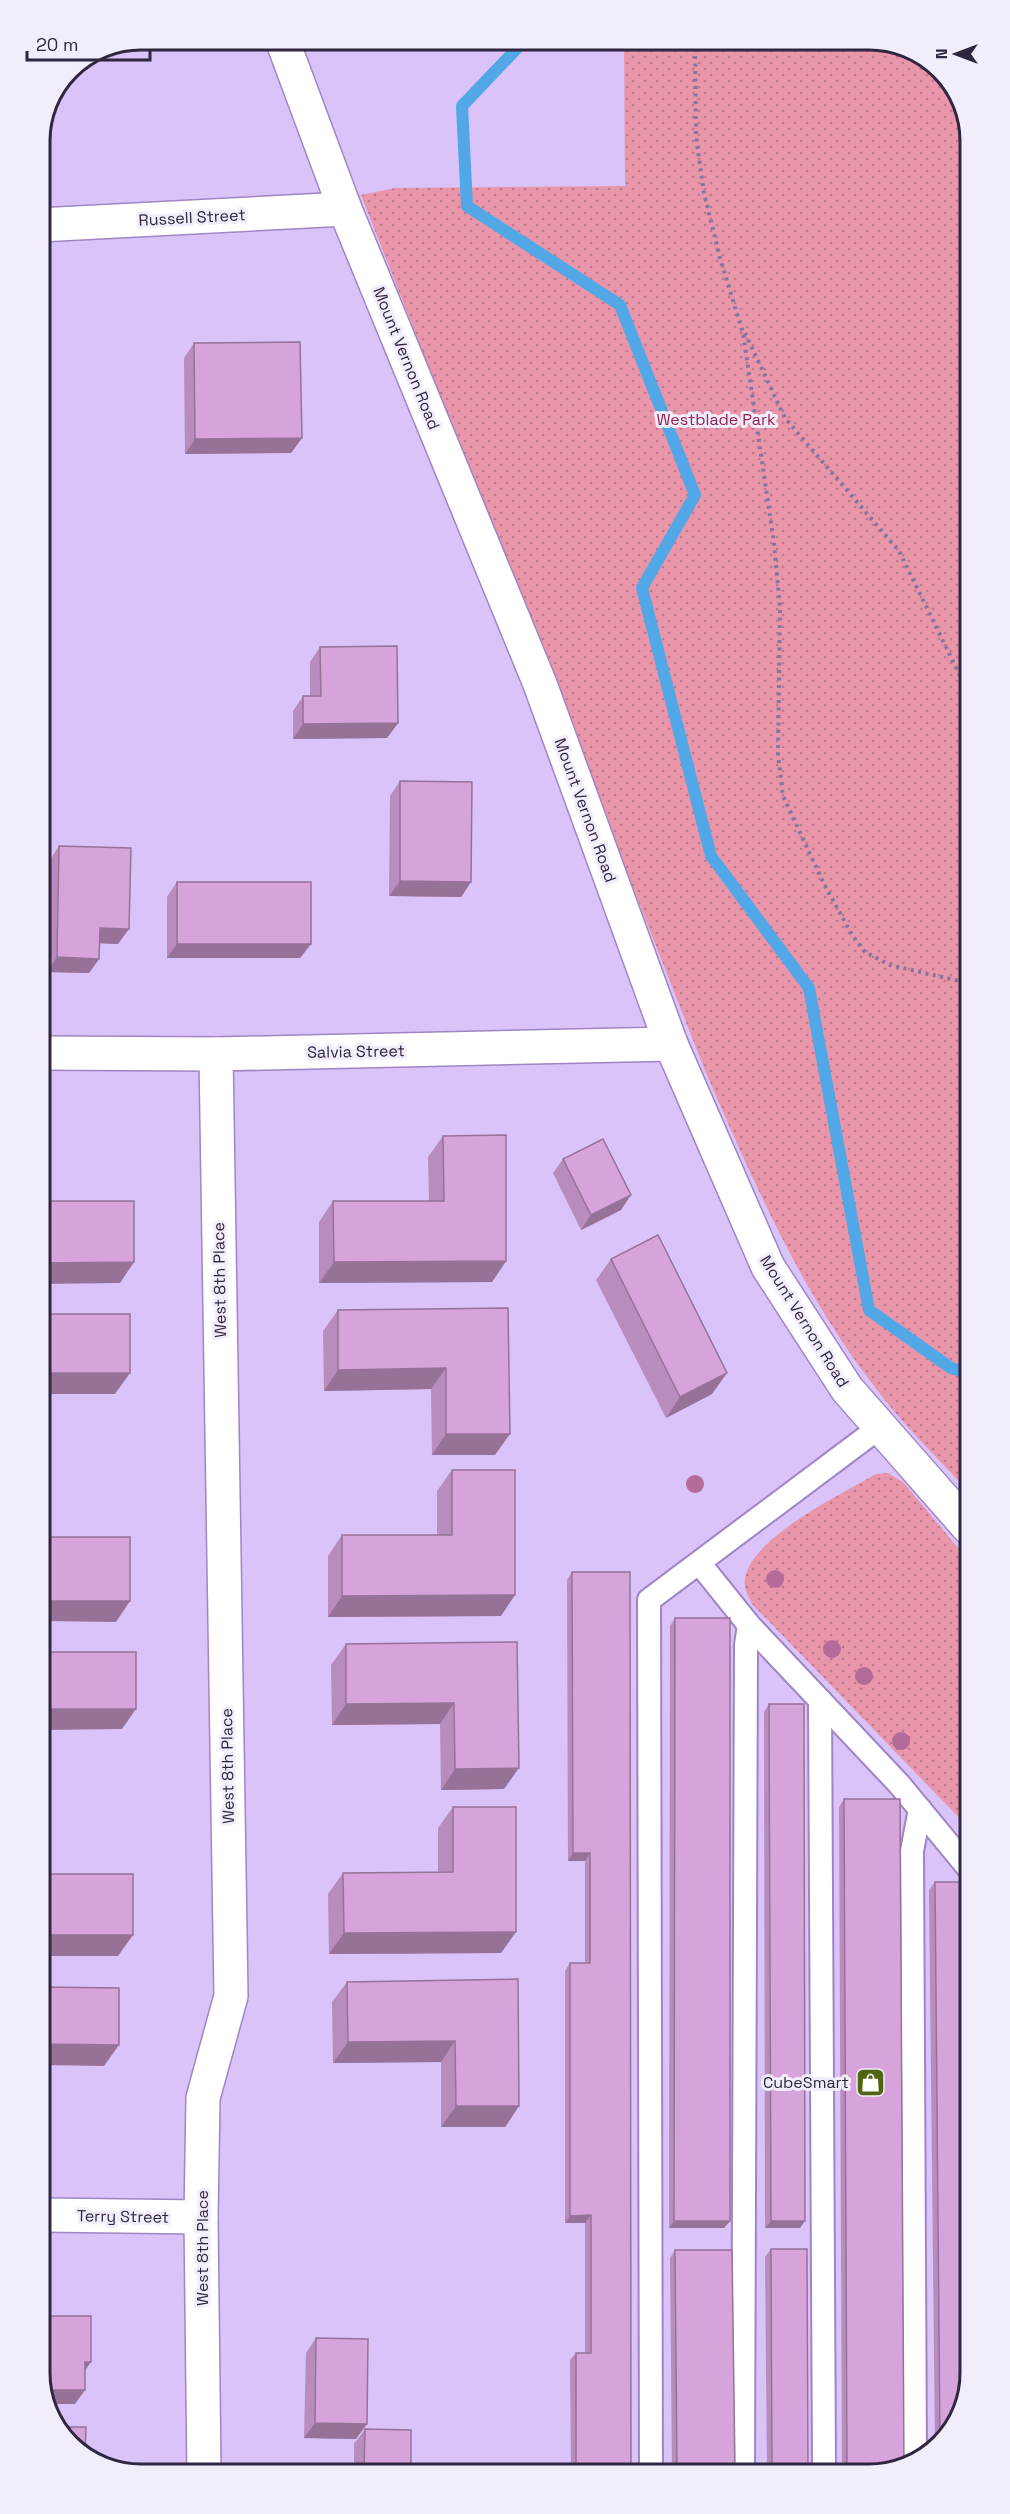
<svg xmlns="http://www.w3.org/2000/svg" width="1010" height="2514" viewBox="0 0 1010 2514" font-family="'Space Grotesk',sans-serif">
<defs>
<pattern id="green-dots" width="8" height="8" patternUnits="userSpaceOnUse" patternTransform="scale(1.5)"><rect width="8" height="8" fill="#e996ab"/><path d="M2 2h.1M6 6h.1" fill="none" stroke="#bd7a8d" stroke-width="1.8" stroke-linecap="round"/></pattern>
</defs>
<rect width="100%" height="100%" fill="#d9c3f9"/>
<g fill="url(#green-dots)">
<path d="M876,39L932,60L966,108L969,1492C937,1457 902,1424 874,1386C800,1290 752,1179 704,1068L361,195L395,188L625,186L624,42Z"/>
<path d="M888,1473L903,1482L969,1561L970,1829L752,1604C750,1599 746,1593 745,1587C738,1543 844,1493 876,1474Z"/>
</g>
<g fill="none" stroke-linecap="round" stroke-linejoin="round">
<polyline stroke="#52a7e7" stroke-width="12" points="522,43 462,106 467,206 620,305 695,495 642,588 711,856 809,988 869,1310 951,1368 969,1373"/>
<defs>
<g id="lane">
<polyline points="700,1564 749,1625 899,1784 970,1870"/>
<polyline points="820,1700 824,2470"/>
<polyline points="915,2460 912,1851 920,1809"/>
<polyline points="651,2471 649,1600 880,1427"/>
<polyline points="743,2471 746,1645 749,1625"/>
</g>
<g id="street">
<polyline points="284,45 345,209 540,684 671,1044 768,1267 847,1389 969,1528"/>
<polyline points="39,225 345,209"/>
<polyline points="41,1053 216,1054 671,1044"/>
<polyline points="44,2215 201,2217"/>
<polyline points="204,2474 201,2217 203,2098 231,1996 216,1054"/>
</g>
</defs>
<use href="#lane" stroke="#a085c4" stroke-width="26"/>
<use href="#street" stroke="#a085c4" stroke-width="36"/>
<g stroke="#86769e" stroke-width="4" stroke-dasharray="3 4.5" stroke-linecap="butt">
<polyline points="695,41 696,136 704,193 720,258 743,333 774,543 780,608 778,754 783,796 824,884 852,935 865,952 890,965 968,983"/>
<polyline points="745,333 785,418 899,551 967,690"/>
</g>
<use href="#lane" stroke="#fff" stroke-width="22"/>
<use href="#street" stroke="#fff" stroke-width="33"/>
</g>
<g fill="#b46a9a">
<circle cx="695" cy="1484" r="9"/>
<circle cx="775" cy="1579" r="9"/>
<circle cx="832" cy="1649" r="9"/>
<circle cx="864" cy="1676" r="9"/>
<circle cx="901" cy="1741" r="9"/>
</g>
<g fill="#b88cbc">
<polygon points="194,343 302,438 291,453 185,454 184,358"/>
<polygon points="320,647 398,723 387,738 293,739 293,711 303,696 310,696 310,662"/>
<polygon points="400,781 471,882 461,897 389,896 390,796"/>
<polygon points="59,846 118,944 100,943 99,959 89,973 47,972 49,861"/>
<polygon points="177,882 311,944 300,958 167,958 167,897"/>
<polygon points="443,1136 506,1261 492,1282 319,1283 319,1222 333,1201 429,1201 428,1157"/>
<polygon points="563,1159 621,1210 581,1230 553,1173"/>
<polygon points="611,1259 712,1394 666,1418 596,1280"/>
<polygon points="508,1308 495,1455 432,1455 431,1389 324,1391 323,1331 338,1310"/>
<polygon points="452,1470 501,1616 328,1617 328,1556 342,1535 437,1535 437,1491"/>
<polygon points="572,1572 631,2471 571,2472 570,2360 576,2353 585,2353 585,2223 565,2223 565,1971 570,1963 585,1963 585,1861 568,1861 567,1580"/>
<polygon points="675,1618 730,2221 724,2228 669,2228 670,1626"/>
<polygon points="517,1642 504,1789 441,1790 440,1724 332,1725 331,1665 346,1644"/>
<polygon points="769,1704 800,2228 765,2228 764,1712"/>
<polygon points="844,1799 902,2470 842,2470 839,1807"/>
<polygon points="453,1807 501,1953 329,1954 328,1894 343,1873 438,1872 438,1828"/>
<polygon points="935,1882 950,2435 935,2446 929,1890"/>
<polygon points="518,1979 519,2106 505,2127 441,2127 441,2062 333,2063 332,2002 347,1982"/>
<polygon points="771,2249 808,2470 767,2471 765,2257"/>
<polygon points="675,2250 735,2471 672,2471 670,2258"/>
<polygon points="316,2338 356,2439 304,2438 306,2353"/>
<polygon points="365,2429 411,2473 354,2473 354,2444"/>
</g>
<g fill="#967299">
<polygon points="124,46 123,48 97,50 102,47"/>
<polygon points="302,438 291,453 185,454 195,439"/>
<polygon points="398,723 387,738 293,739 303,724"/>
<polygon points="400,881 471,882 461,897 389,896"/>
<polygon points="100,928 129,929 118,944 90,943"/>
<polygon points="177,944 311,944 300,958 167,958"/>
<polygon points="57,957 99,959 89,973 47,972"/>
<polygon points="631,1195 621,1210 581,1230 591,1215"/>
<polygon points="506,1261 492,1282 319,1283 334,1262"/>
<polygon points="134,1262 120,1283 42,1284 42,1263"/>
<polygon points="446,1368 431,1389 324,1391 338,1370"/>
<polygon points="42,1373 130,1373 115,1394 42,1394"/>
<polygon points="727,1373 712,1394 666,1418 680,1397"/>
<polygon points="446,1434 510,1434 495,1455 432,1455"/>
<polygon points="515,1595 501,1616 328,1617 342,1596"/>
<polygon points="42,1601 130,1601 116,1622 43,1621"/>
<polygon points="454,1703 440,1724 332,1725 346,1704"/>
<polygon points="43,1709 136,1709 122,1729 43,1730"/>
<polygon points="519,1768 504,1789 441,1790 455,1769"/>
<polygon points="573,1853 590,1853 585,1861 568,1861"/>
<polygon points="516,1932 501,1953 329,1954 344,1933"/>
<polygon points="43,1935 133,1935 118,1956 43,1956"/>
<polygon points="455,2041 441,2062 333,2063 348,2042"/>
<polygon points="43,2044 119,2045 104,2066 44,2065"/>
<polygon points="456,2106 519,2106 505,2127 441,2127"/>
<polygon points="591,2215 585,2223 565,2223 570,2216"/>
<polygon points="674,2221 730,2221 724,2228 669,2228"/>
<polygon points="771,2221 805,2221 800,2228 765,2228"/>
<polygon points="85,2362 91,2362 81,2376"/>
<polygon points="44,2390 85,2390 75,2404 44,2404"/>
<polygon points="315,2423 367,2424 356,2439 304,2438"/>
</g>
<g fill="#d6a3db" stroke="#967299" stroke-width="1.5">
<polygon points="300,342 302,438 195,439 194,343"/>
<polygon points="397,646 398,723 303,724 303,696 321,696 320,647"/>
<polygon points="400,781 472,782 471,882 400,881"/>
<polygon points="59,846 131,848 129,929 100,928 99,959 57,957"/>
<rect x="177" y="882" width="134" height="62"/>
<polygon points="506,1135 506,1261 334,1262 333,1201 444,1201 443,1136"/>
<polygon points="603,1139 631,1195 591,1215 563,1159"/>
<polygon points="42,1201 134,1201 134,1262 42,1263"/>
<polygon points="658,1235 727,1373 680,1397 611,1259"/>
<polygon points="508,1308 510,1434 446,1434 446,1368 338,1370 338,1310"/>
<rect x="42" y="1314" width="88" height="59"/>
<polygon points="452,1470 515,1470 515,1595 342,1596 342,1535 452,1535"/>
<rect x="42" y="1537" width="88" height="64"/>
<polygon points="572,1572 630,1572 631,2471 576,2472 576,2353 591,2353 591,2215 570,2216 570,1963 590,1963 590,1853 573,1853"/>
<polygon points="675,1618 730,1618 730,2221 674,2221"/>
<polygon points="517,1642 519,1768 455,1769 454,1703 346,1704 346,1644"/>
<rect x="43" y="1652" width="93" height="57"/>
<polygon points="769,1704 804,1704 805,2221 771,2221"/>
<polygon points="844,1799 900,1799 904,2468 902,2470 847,2470"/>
<polygon points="453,1807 516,1807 516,1932 344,1933 343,1873 453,1872"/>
<rect x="43" y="1874" width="90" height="61"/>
<polygon points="935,1882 970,1882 971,2374 950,2435 940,2442"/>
<polygon points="518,1979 519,2106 456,2106 455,2041 348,2042 347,1982"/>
<polygon points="43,1987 119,1988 119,2045 43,2044"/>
<polygon points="771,2249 807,2249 808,2470 772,2471"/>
<polygon points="675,2250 732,2250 735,2471 677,2471"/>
<polygon points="44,2316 91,2316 91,2362 85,2362 85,2390 44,2390"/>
<polygon points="316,2338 368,2339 367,2424 315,2423"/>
<polygon points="59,2427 86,2427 85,2456 78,2454"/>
<polygon points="365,2429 411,2430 411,2473 364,2473"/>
</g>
<defs>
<symbol id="shop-square" viewBox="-11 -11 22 22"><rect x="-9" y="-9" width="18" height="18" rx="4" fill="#506511" stroke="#f2edfb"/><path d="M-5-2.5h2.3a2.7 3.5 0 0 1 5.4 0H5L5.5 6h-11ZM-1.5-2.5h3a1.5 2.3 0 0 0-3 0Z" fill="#fff"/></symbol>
</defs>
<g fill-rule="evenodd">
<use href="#shop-square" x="854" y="2066" width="33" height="33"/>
</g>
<g text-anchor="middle" stroke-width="6" stroke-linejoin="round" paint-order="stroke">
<g font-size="16" fill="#312640" stroke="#f2edfb">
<text transform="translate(192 217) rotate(-3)" y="6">Russell Street</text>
<text transform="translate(407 358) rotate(68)" y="6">Mount Vernon Road</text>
<text transform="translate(586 810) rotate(70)" y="6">Mount Vernon Road</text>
<text transform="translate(356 1051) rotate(-1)" y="6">Salvia Street</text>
<text transform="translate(219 1280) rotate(-91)" y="6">West 8th Place</text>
<text transform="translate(805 1321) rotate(58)" y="6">Mount Vernon Road</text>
<text transform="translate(227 1766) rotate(-91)" y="6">West 8th Place</text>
<text transform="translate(123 2216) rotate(1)" y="6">Terry Street</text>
<text transform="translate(202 2248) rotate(-90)" y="6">West 8th Place</text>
</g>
<g font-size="16" fill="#96214d" stroke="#f2edfb">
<text x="716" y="425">Westblade Park</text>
</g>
<g font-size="16" fill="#312640" stroke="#f2edfb" text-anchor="end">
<text x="849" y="2088">CubeSmart</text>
</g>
</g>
<path d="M0 0H1010V2514H0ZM141 50H869A91 91 0 0 1 960 141V2373A91 91 0 0 1 869 2464H141A91 91 0 0 1 50 2373V141A91 91 0 0 1 141 50Z" fill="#f2edfb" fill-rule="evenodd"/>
<path fill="none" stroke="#312640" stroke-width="3" d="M141 50H869A91 91 0 0 1 960 141V2373A91 91 0 0 1 869 2464H141A91 91 0 0 1 50 2373V141A91 91 0 0 1 141 50Z"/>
<g transform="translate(956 54) rotate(270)" stroke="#f2edfb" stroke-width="4.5" paint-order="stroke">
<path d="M0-4.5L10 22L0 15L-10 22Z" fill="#312640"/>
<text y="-9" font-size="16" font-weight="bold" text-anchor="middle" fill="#312640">N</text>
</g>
<path d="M27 51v9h123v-9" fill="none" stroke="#312640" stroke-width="3"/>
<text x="36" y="51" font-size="18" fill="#312640" stroke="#f2edfb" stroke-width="4.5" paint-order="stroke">20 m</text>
</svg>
